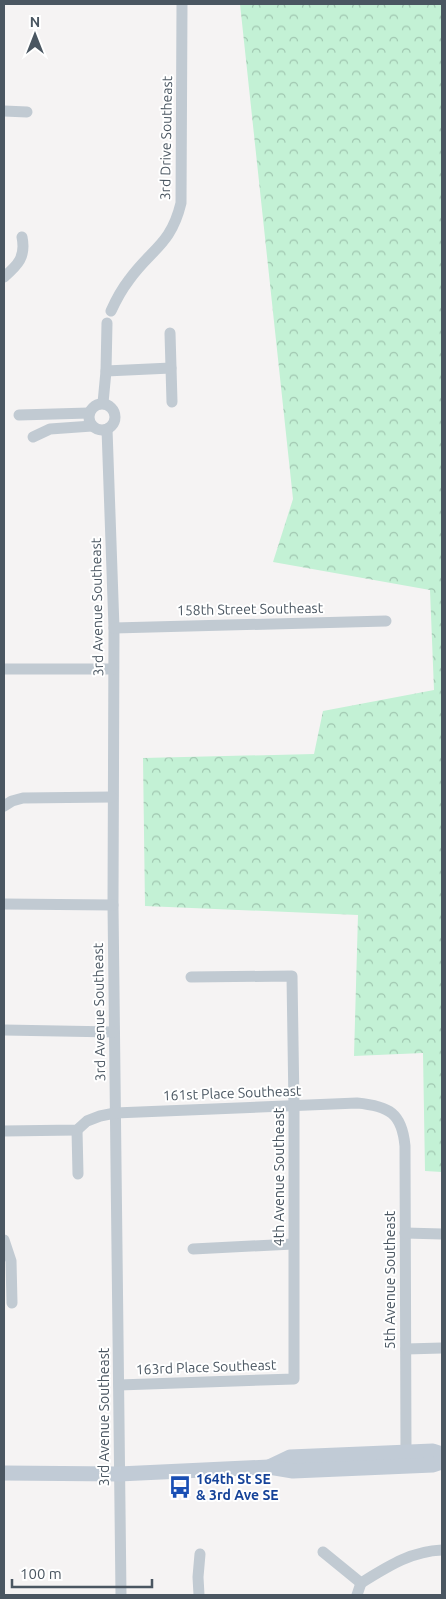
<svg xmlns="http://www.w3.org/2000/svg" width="446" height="1599" viewBox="0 0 446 1599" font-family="Ubuntu,sans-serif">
<defs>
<pattern id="forest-crowns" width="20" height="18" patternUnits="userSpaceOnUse" patternTransform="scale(1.25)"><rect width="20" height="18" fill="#c3f1d5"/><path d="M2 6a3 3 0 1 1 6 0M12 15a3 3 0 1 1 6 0" fill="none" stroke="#a0c6b0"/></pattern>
</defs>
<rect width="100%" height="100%" fill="#f5f3f3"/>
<polygon fill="url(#forest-crowns)" points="240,4 442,4 442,1172 425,1171 423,1053 354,1056 358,915 145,906 143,758 314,754 323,711 434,690 430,590 273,562 293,499"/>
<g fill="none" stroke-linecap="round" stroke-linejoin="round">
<g stroke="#c1cad2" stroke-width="11">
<polyline points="4,111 27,112"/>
<path d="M4,277C18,265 26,257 22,237"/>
<path d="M111,311C116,300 122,289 129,280C151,249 171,245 181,203L182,4"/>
<polyline points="170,333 172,402"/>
<polyline points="106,371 171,368"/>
<polyline points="103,403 106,371 107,323"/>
<circle cx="102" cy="417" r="13"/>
<polyline points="19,415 89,413"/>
<polyline points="107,429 114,628 113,905 121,1595"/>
<polyline points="33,437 50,429 92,426"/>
<polyline points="114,628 386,621"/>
<polyline points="4,669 113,669"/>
<polyline points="4,806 12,801 23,798 112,797"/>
<polyline points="4,904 113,905"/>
<polyline points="4,1030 114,1032"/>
<polyline points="77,1130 78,1174"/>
<path d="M4,1131L77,1130L87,1121L100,1116L115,1113L357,1103C389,1106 402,1113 405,1146L406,1453"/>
<polyline points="405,1233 442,1234"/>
<polyline points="4,1240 11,1261 12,1303"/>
<polyline points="193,1249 293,1244"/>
<polyline points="406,1349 442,1348"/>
<polyline points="119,1385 294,1379 294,1106 292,976 191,977"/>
<path d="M323,1552L361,1583C387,1567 411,1551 442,1550"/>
<polyline points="199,1595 198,1577 200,1554"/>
<polyline points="357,1595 361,1583"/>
</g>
<g stroke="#c1cbd6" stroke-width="15">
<polyline points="269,1467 290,1457 433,1451 442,1454"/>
<polyline points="4,1473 119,1474 269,1467 293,1471 433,1465 442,1462"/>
</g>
</g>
<defs>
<symbol id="bus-bare" viewBox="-9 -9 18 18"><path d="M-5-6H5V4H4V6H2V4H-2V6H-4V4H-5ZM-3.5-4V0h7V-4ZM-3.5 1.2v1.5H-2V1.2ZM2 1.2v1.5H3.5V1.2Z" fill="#1a4fb4" stroke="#fff" stroke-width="2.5" paint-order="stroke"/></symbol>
</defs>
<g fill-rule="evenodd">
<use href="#bus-bare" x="164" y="1471" width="32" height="32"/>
</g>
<g text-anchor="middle" stroke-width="4" stroke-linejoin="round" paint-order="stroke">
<g font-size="14" fill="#4a5661" stroke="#fff">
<text transform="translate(166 138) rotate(-89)" y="5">3rd Drive Southeast</text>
<text transform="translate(97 607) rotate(-91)" y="5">3rd Avenue Southeast</text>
<text transform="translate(250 609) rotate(-1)" y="5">158th Street Southeast</text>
<text transform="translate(99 1012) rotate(-91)" y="5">3rd Avenue Southeast</text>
<text transform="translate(232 1093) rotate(-2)" y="5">161st Place Southeast</text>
<text transform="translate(279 1177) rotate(-90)" y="5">4th Avenue Southeast</text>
<text transform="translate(390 1280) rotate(-90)" y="5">5th Avenue Southeast</text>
<text transform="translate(206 1367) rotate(-2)" y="5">163rd Place Southeast</text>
<text transform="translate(104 1417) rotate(-90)" y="5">3rd Avenue Southeast</text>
</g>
<g font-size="14" font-weight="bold" fill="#164399" stroke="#fff" text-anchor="start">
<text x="196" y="1484">164th St SE<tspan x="196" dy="16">&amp; 3rd Ave SE</tspan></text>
</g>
</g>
<rect width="446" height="1599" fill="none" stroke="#4a5661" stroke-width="10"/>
<g transform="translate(35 35)" stroke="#ffffff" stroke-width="4" paint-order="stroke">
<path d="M0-4L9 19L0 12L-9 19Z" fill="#4a5661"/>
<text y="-8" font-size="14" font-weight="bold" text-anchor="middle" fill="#4a5661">N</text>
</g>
<path d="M12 1579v8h140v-8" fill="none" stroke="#4a5661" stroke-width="2.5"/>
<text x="20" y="1579" font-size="15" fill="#4a5661" stroke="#ffffff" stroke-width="4" paint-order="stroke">100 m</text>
</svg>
